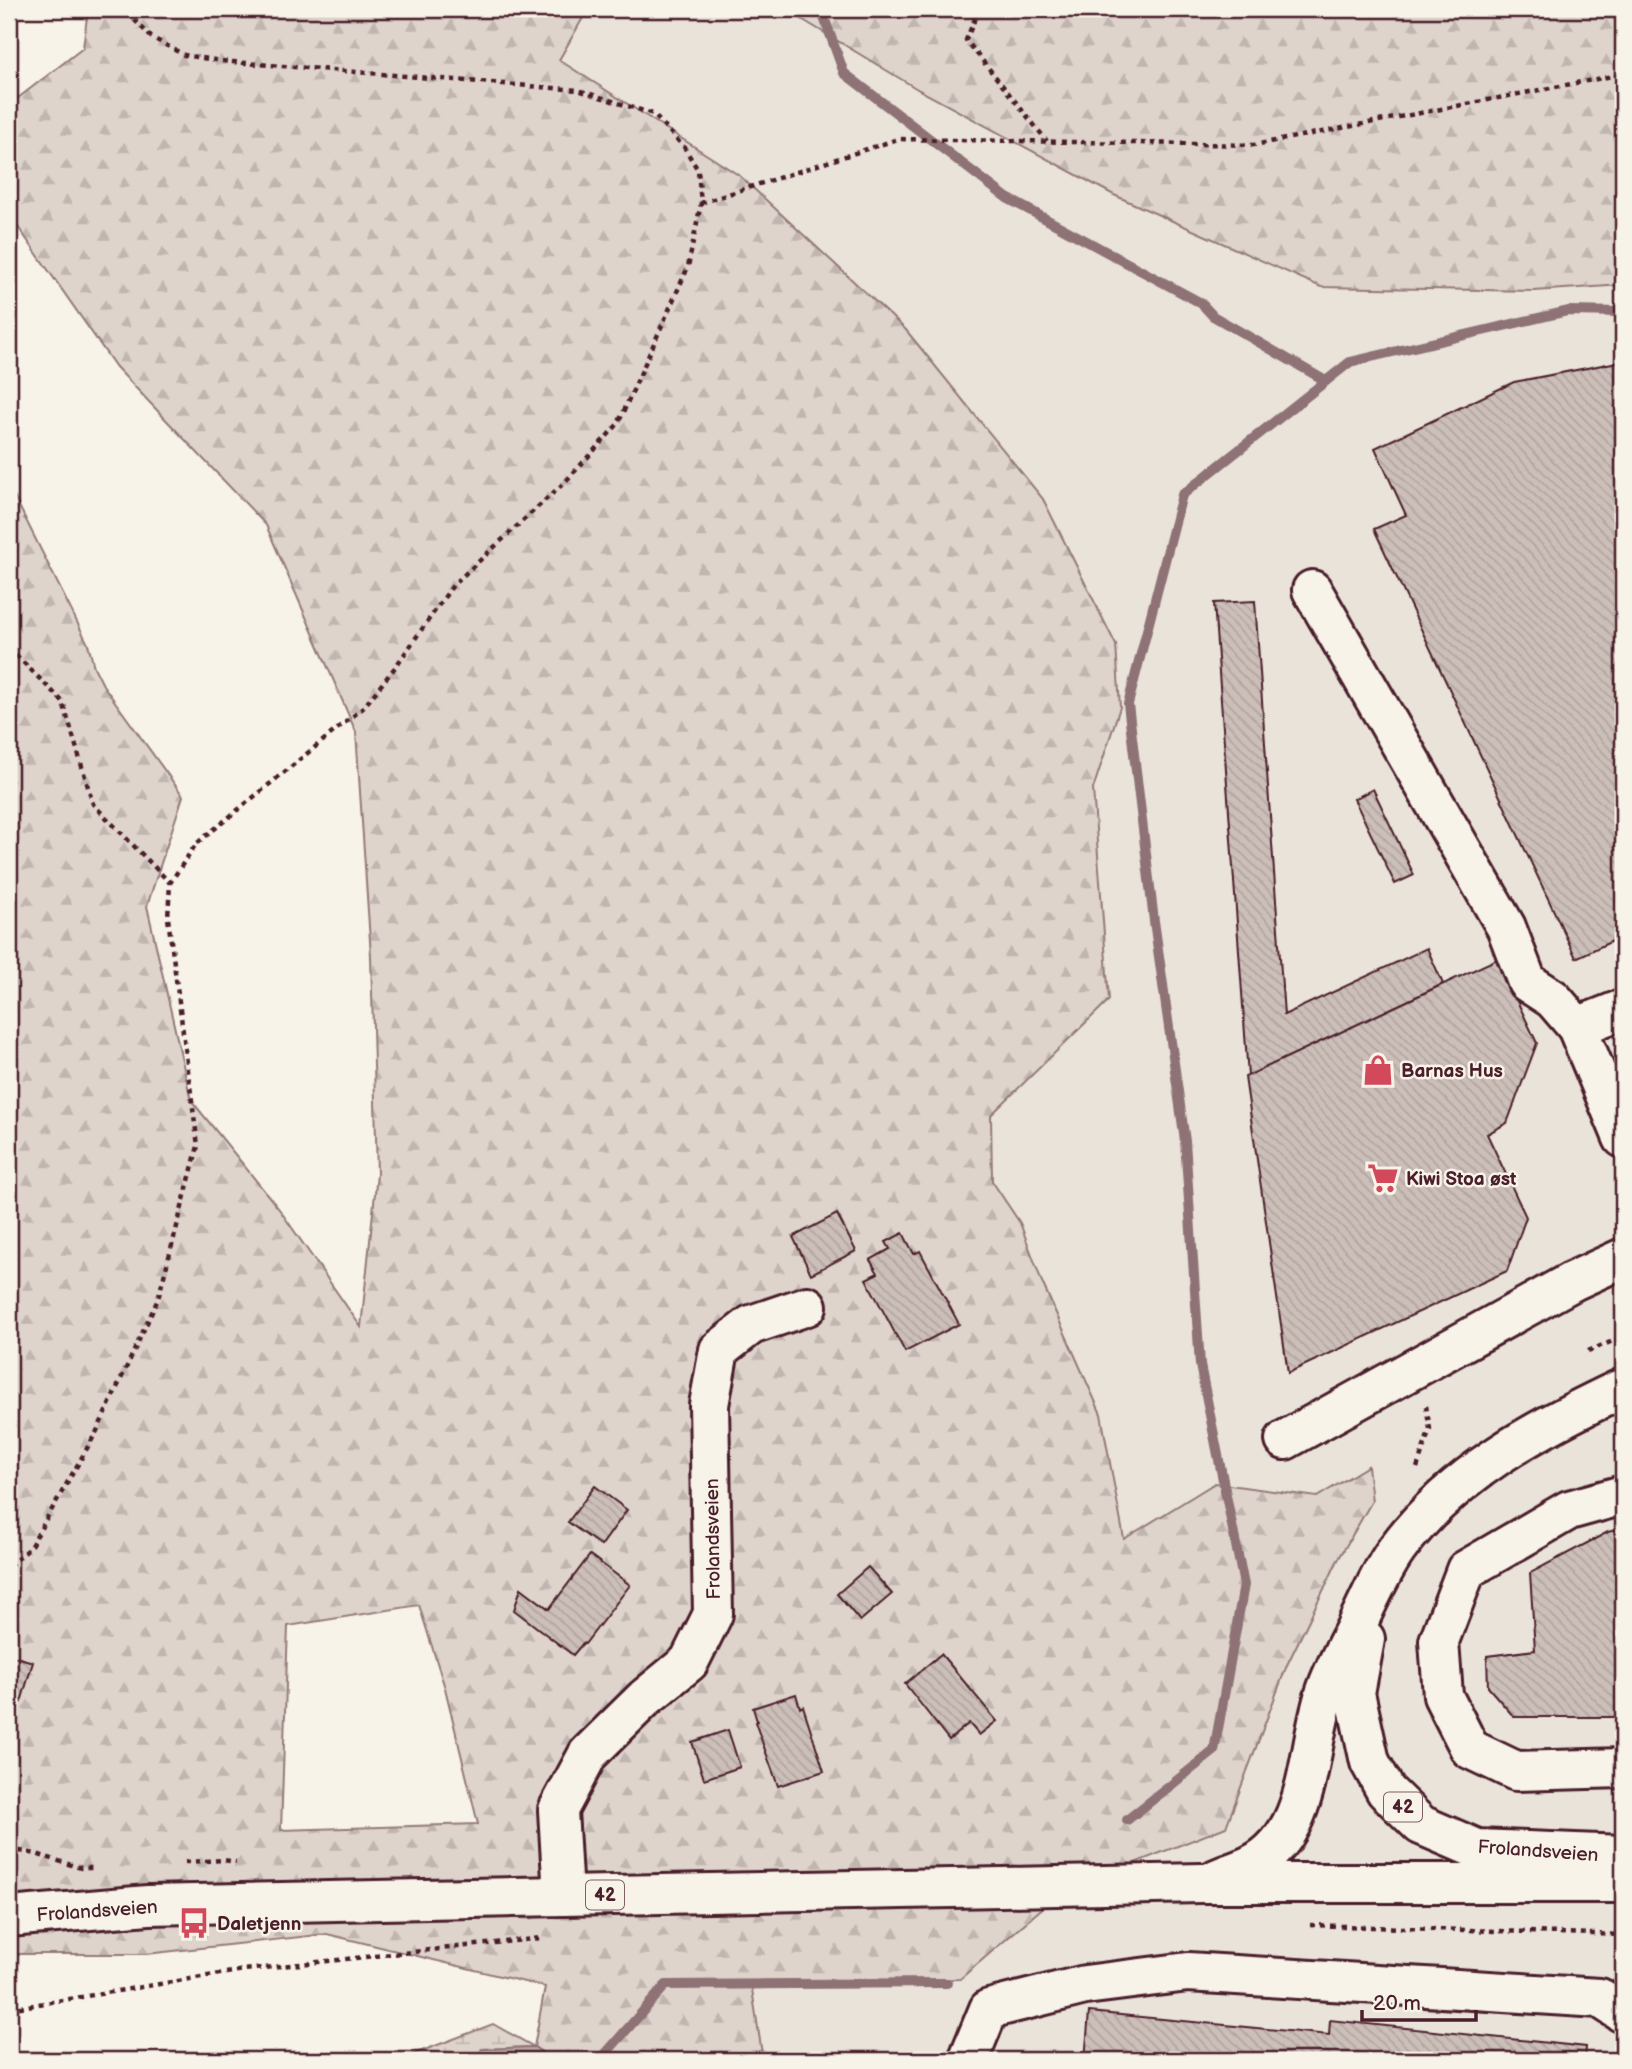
<svg xmlns="http://www.w3.org/2000/svg" width="1632" height="2069" viewBox="0 0 1632 2069" font-family="'Balsamiq Sans',sans-serif">
<defs>
<pattern id="forest-firs" width="22" height="20" patternUnits="userSpaceOnUse" patternTransform="scale(1.75)"><rect width="22" height="20" fill="#ded4cc"/><path d="M5 1l3.5 6h-7zM16 11l3.5 6h-7z" fill="#c0b6af"/></pattern>
<pattern id="wetland-marsh" width="20" height="14" patternUnits="userSpaceOnUse" patternTransform="scale(1.75)"><rect width="20" height="14" fill="#ded4cc"/><path d="M1 5h8M5 5V1M11 12h8M15 12V8" fill="none" stroke="#c0b6af"/></pattern>
<pattern id="water-waves" width="16" height="10" patternUnits="userSpaceOnUse" patternTransform="scale(1.75)"><rect width="16" height="10" fill="#bcaaa7"/><path d="M0 5q4-4 8 0t8 0" fill="none" stroke="#9b8a88"/></pattern>
<pattern id="building-back-hatch" width="6" height="6" patternUnits="userSpaceOnUse" patternTransform="scale(1.75)"><rect width="6" height="6" fill="#ccbfb9"/><path d="M-1 5l2 2M0 0l6 6M5-1l2 2" fill="none" stroke="#b1a49f"/></pattern>
</defs>
<rect width="100%" height="100%" fill="#f7f3e8"/>
<filter id="ink" filterUnits="userSpaceOnUse"><feTurbulence type="fractalNoise" baseFrequency=".0143" numOctaves="2"/><feDisplacementMap in="SourceGraphic" scale="14" xChannelSelector="R" yChannelSelector="G"/><feConvolveMatrix kernelMatrix="1 2 1 2 8 2 1 2 1" color-interpolation-filters="sRGB"/></filter>
<g filter="url(#ink)">
<polygon fill="#eae3da" points="588,9 785,9 919,90 1114,195 1321,287 1534,291 1623,285 1623,2060 763,2060 751,1983 960,1979 1061,1892 1226,1827 1287,1665 1338,1560 1372,1501 1368,1466 1317,1497 1215,1483 1124,1539 1101,1414 1042,1282 1020,1223 992,1181 991,1115 1109,1000 1093,789 1120,707 1043,499 906,330 740,176 559,60"/>
<g fill="url(#forest-firs)" stroke="#947a7c" stroke-width="2" fill-rule="evenodd">
<path d="M88,9H588L559,60L740,176L906,330L1043,499L1116,645L1120,707L1093,789L1109,1000L991,1115L992,1181L1020,1223L1042,1282L1101,1414L1124,1539L1215,1483L1317,1497L1368,1466L1372,1501L1338,1560L1287,1665L1226,1827L1061,1892L960,1979L751,1983L763,2060H554L534,2047L545,1987L327,1934L146,1954H9V486L88,644L94,667L103,685L183,796L147,906L191,1100L279,1209L361,1327L377,1174L371,956L356,732L266,525L116,367L9,214V105L83,48ZM419,1605L445,1688L478,1824L281,1830L288,1626Z"/>
<polygon points="785,9 1623,9 1623,285 1534,291 1321,287 1114,195 919,90"/>
</g>
<polygon fill="url(#wetland-marsh)" stroke="#947a7c" stroke-width="2" points="493,2024 534,2047 483,2049 470,2060 398,2060"/>
<polygon fill="url(#water-waves)" stroke="#8e7275" stroke-width="2" points="534,2047 554,2060 470,2060 483,2049"/>
<g fill="none" stroke-linecap="round" stroke-linejoin="round">
<g stroke="#8e7275" stroke-width="10">
<polyline points="821,9 844,73 1007,198 1201,303 1213,316 1326,381"/>
<polyline points="1127,1820 1214,1751 1244,1585 1200,1365 1185,1141 1154,921 1128,704 1182,495 1350,362 1568,311 1623,312"/>
<polyline points="600,2060 666,1985 947,1983"/>
</g>
</g>
<g fill="url(#building-back-hatch)" stroke="#4a1f2b" stroke-width="2">
<polygon points="1623,361 1623,936 1576,958 1374,529 1406,515 1375,448 1514,382"/>
<polygon points="1255,601 1284,1015 1427,948 1443,984 1248,1076 1214,603"/>
<polygon points="1373,789 1414,875 1395,884 1354,799"/>
<polygon points="1497,959 1537,1043 1507,1123 1487,1134 1526,1217 1507,1271 1288,1373 1245,1077"/>
<polygon points="837,1214 856,1251 811,1274 793,1237"/>
<polygon points="903,1233 914,1254 920,1251 959,1324 905,1352 866,1279 878,1273 870,1260 890,1249 886,1242"/>
<polygon points="595,1486 627,1510 601,1546 568,1522"/>
<polygon points="1623,1528 1623,1717 1514,1717 1488,1687 1487,1656 1535,1650 1530,1573 1608,1532"/>
<polygon points="590,1555 630,1585 585,1644 583,1643 573,1655 514,1610 521,1588 549,1609"/>
<polygon points="868,1567 892,1594 860,1621 837,1594"/>
<polygon points="941,1654 997,1721 979,1735 969,1723 949,1740 905,1684"/>
<polygon points="9,1655 33,1662 21,1702 9,1699"/>
<polygon points="796,1694 800,1708 803,1706 824,1771 778,1786 755,1722 757,1721 753,1708"/>
<polygon points="728,1730 740,1767 704,1779 692,1742"/>
<polygon points="1089,2012 1329,2035 1330,2020 1586,2047 1585,2060 1085,2060"/>
</g>
<g fill="none" stroke-linecap="round" stroke-linejoin="round">
<defs>
<g id="minor">
<polyline points="1312,590 1506,927 1527,982 1553,999 1577,1027 1623,1009"/>
<polyline points="1577,1027 1623,1138"/>
<polyline points="1285,1440 1573,1281 1623,1258"/>
<polyline points="1623,1495 1569,1510 1466,1570 1439,1641 1443,1696 1470,1749 1516,1771 1623,1768"/>
<polyline points="563,1896 558,1810 588,1754 645,1698 689,1662 713,1614 709,1405 719,1350 751,1325 807,1306"/>
<polyline points="968,2060 989,2009 1085,1985 1188,1972 1600,1998 1623,2013"/>
</g>
<g id="major">
<polyline points="1365,1639 1355,1693 1370,1762 1386,1791 1421,1825 1477,1849 1623,1855"/>
<path d="M1216,1879C1228,1874 1240,1870 1251,1865C1313,1834 1306,1749 1326,1691C1333,1670 1345,1649 1355,1629C1368,1602 1380,1573 1397,1549C1454,1472 1538,1428 1623,1388"/>
<polyline points="9,1917 148,1905 563,1896 1202,1883 1623,1883"/>
</g>
</defs>
<use href="#minor" stroke="#4a1f2b" stroke-width="44"/>
<use href="#major" stroke="#4a1f2b" stroke-width="44"/>
<g stroke="#4a1f2b" stroke-width="4.5" stroke-dasharray="5 5" stroke-linecap="butt">
<polyline points="979,9 966,40 1047,141"/>
<polyline points="701,203 898,139 1254,145 1623,74"/>
<polyline points="9,648 63,702 93,804 170,883"/>
<polyline points="1588,1351 1623,1337"/>
<polyline points="1417,1468 1430,1429 1426,1406"/>
<polyline points="9,1566 29,1549 97,1431 158,1299 198,1146 168,918 170,883 196,844 363,708 396,666 453,585 566,481 618,424 688,267 701,203 698,170 684,147 653,114 578,90 221,61 184,55 151,37 124,9"/>
<polyline points="9,1849 36,1854 81,1868 96,1868"/>
<polyline points="185,1862 224,1860 236,1862"/>
<polyline points="1310,1925 1623,1935"/>
<polyline points="9,2009 244,1970 542,1938"/>
</g>
<use href="#minor" stroke="#f7f3e8" stroke-width="38"/>
<use href="#major" stroke="#f7f3e8" stroke-width="38"/>
</g>
</g>
<defs>
<symbol id="shop-bare" viewBox="-9 -9 18 18"><path d="M-5-2.5h2.3a2.7 3.5 0 0 1 5.4 0H5L5.5 6h-11ZM-1.5-2.5h3a1.5 2.3 0 0 0-3 0Z" fill="#d1495b" stroke="#f7f3e8" stroke-width="2.5" paint-order="stroke"/></symbol>
<symbol id="supermarket-bare" viewBox="-9 -9 18 18"><path d="M-6-5.5h2.5l.6 2H6L4.5 2H-2.5L-4.4-4H-6ZM-1.5 3.2a1.3 1.3 0 1 0 .1 0ZM3 3.2a1.3 1.3 0 1 0 .1 0Z" fill="#d1495b" stroke="#f7f3e8" stroke-width="2.5" paint-order="stroke"/></symbol>
<symbol id="bus-bare" viewBox="-9 -9 18 18"><path d="M-5-6H5V4H4V6H2V4H-2V6H-4V4H-5ZM-3.5-4V0h7V-4ZM-3.5 1.2v1.5H-2V1.2ZM2 1.2v1.5H3.5V1.2Z" fill="#d1495b" stroke="#f7f3e8" stroke-width="2.5" paint-order="stroke"/></symbol>
</defs>
<g fill-rule="evenodd">
<use href="#shop-bare" x="1356" y="1048" width="44" height="44"/>
<use href="#supermarket-bare" x="1361" y="1156" width="44" height="44"/>
<use href="#bus-bare" x="172" y="1901" width="44" height="44"/>
</g>
<g text-anchor="middle" stroke-width="5" stroke-linejoin="round" paint-order="stroke">
<g fill="#f7f3e8" stroke="#7e5f64" stroke-width="2">
<rect x="1384" y="1792.5" width="38" height="29" rx="5"/>
<rect x="586" y="1880.5" width="38" height="29" rx="5"/>
</g>
<g font-size="18" font-weight="bold" fill="#4a1f2b">
<text x="1403" y="1813">42</text>
<text x="605" y="1901">42</text>
</g>
<g font-size="19" font-weight="bold" fill="#4a1f2b" stroke="#f7f3e8" text-anchor="start">
<text x="1401" y="1077">Barnas Hus</text>
<text x="1406" y="1185">Kiwi Stoa øst</text>
<text x="217" y="1930">Daletjenn</text>
</g>
<g font-size="19" fill="#4a1f2b" stroke="#f7f3e8">
<text transform="translate(712 1539) rotate(-91)" y="7">Frolandsveien</text>
<text transform="translate(1538 1850) rotate(4)" y="7">Frolandsveien</text>
<text transform="translate(97 1910) rotate(-4)" y="7">Frolandsveien</text>
</g>
</g>
<rect width="1632" height="2069" fill="none" stroke="#f7f3e8" stroke-width="35"/>
<rect x="18" y="18" width="1597" height="2034" fill="none" stroke="#4a1f2b" stroke-width="2.5" filter="url(#ink)"/>
<path d="M1362 2010v10h114v-10" fill="none" stroke="#4a1f2b" stroke-width="3.5"/>
<text x="1373" y="2010" font-size="21" fill="#4a1f2b" stroke="#f7f3e8" stroke-width="5" paint-order="stroke">20 m</text>
</svg>
